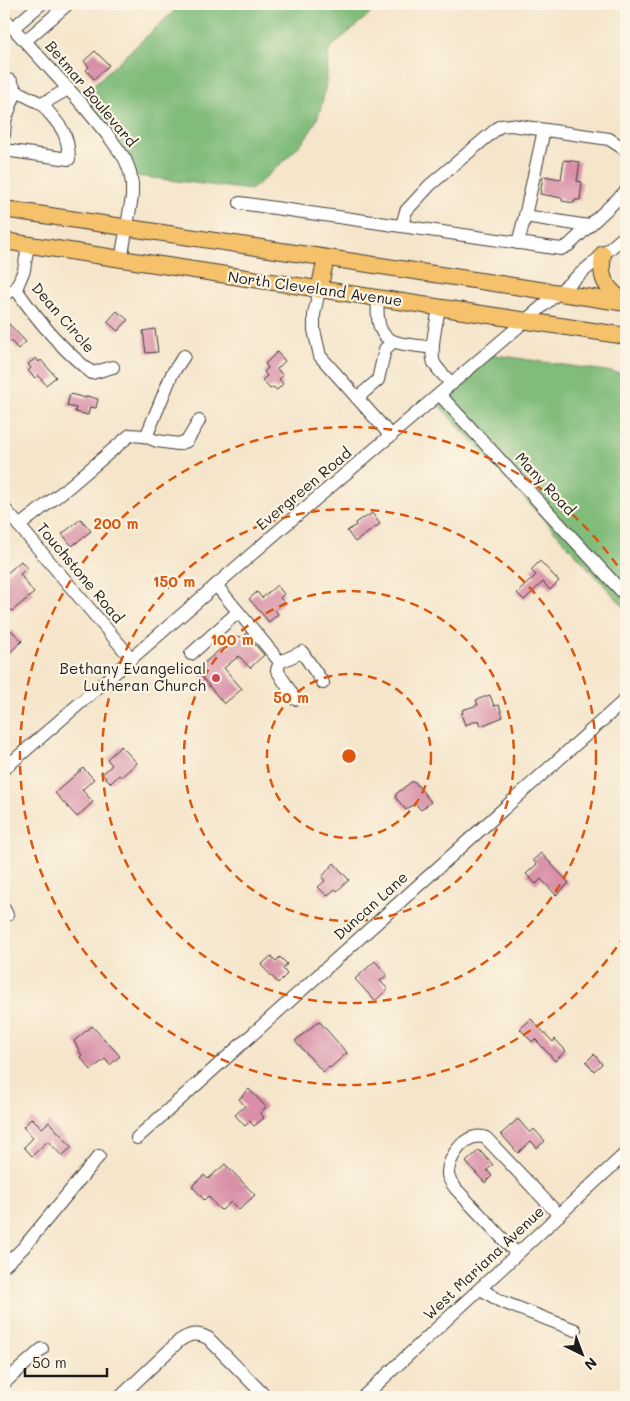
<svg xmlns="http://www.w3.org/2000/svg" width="630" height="1401" viewBox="0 0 630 1401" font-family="Mali,sans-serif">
<rect width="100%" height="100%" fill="#fcf5e5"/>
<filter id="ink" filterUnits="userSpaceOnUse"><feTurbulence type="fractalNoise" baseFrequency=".02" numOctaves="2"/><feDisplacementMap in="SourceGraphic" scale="10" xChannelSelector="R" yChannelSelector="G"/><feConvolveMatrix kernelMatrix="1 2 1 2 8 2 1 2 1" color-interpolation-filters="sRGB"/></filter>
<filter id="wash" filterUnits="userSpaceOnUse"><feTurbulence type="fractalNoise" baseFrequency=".0096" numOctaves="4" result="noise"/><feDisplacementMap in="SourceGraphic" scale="20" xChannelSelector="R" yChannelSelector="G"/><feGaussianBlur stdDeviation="1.12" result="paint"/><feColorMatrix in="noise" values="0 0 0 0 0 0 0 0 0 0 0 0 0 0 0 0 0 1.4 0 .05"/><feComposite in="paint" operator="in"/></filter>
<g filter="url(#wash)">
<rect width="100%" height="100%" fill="#f5e5cb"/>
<g fill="#80bc7a" stroke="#4e6c4b">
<path d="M182,4H381L329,49C327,73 326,98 316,121C304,147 272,171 251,190L129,175L78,99Z"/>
<polygon points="489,354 626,374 626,609 436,402"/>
</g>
<g id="blocks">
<g fill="#d88fa7">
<polygon points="95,51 109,65 94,79 86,70 89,67 84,61"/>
<polygon points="564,160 580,162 577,181 582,182 580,200 575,200 574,203 562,201 562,198 540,194 543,176 561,179"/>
<polygon points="117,311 128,320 118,331 107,322"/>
<polygon points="9,324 26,342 18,349 11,341 4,347 4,329"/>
<polygon points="155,329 158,352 146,353 143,331"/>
<polygon points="277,352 285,361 277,369 283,376 279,379 283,384 277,390 273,387 270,389 262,380 267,376 264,372 268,368 265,364"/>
<polygon points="36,358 39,362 41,360 56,377 46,385 38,375 35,378 28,371 31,368 28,364"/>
<polygon points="70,394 86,398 87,396 98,399 96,408 90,407 88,415 75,412 76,408 67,406"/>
<polygon points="372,513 380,524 355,542 347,531 356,525 355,523 362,518 363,519"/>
<polygon points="81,519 91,531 72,546 62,534"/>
<polygon points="21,561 27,568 20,574 34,593 12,611 5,604 8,601 4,596 4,576"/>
<polygon points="540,561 559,581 550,590 543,582 524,600 517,593 536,575 531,570"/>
<polygon points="277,585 284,594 280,598 284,602 275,610 278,614 269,622 249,599 257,592 262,598"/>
<polygon points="11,630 22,641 4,658 4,636"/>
<polygon points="246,634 264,655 250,668 239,656 224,668 242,689 224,704 196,670 224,646 226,649 240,636 242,638"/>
<polygon points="490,695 494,706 499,705 503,717 481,726 479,720 465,725 461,714 463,713 462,710 478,705 476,700"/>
<polygon points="121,746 137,763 121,777 119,775 111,783 102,774 112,765 107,759"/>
<polygon points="83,768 94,779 82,790 93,802 77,817 55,793"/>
<polygon points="411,782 415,782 431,802 421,810 415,803 406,810 396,798 396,794"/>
<polygon points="541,853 569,883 556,895 541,879 536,884 526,874 537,864 533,860"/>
<polygon points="334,863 349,880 337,891 335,889 327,896 318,887 325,881 322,877"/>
<polygon points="271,956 276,961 280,957 287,964 283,969 287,974 278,983 261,965"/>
<polygon points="375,961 387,975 380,981 388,989 375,1001 355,979"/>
<polygon points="531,1019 553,1042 555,1039 566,1051 555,1061 535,1039 532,1042 520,1029"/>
<polygon points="319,1021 347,1053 330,1068 329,1067 323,1072 295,1041"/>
<polygon points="92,1026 120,1056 110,1065 105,1059 91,1070 80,1057 82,1056 74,1041"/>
<polygon points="594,1054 602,1064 594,1071 586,1062"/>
<polygon points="249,1089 266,1107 260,1113 264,1118 254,1126 250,1121 245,1126 235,1115 245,1106 239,1099"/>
<polygon points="32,1118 42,1128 49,1122 72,1147 62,1156 48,1141 32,1156 24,1147 33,1138 23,1127"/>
<polygon points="518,1119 530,1133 534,1129 545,1141 537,1148 531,1141 518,1153 501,1134"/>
<polygon points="479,1150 493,1165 487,1170 492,1176 485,1183 466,1162"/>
<polygon points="225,1164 255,1195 239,1210 231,1202 222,1210 219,1209 208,1196 204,1200 192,1186 204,1175 208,1179"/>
</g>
</g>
</g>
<g filter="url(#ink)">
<use href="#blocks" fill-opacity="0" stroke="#3d3a36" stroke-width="1"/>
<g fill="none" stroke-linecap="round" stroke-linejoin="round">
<defs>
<g id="minor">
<polyline points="4,18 82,104 110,138 125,159 130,172 132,184 132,197 121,260"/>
<polyline points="13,28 41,4"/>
<polyline points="25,41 68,4"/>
<polyline points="4,79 11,81 16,91 5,121 4,135"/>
<polyline points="16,91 42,104"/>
<polyline points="544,130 525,216 588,226"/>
<path d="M4,150L69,159C68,129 59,126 42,104L68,89"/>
<polyline points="240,203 561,249 569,245 626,191"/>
<polyline points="402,225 406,211 430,185 500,126 511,125 609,139 626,150"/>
<polyline points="518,243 525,216"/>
<path d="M16,289C37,320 63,350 92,373L113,367"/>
<polyline points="319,290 314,315 314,330 320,356 391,436"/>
<polyline points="4,294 16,289 24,270 28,245"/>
<path d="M378,299C374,347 394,342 433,348"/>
<path d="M439,308C437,322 429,350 434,363C438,371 446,377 452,384"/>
<polyline points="440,395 626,596"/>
<polyline points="357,398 378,380 385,349 393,342"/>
<polyline points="146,437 172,374 184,356"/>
<polyline points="4,508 131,658"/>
<polyline points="19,526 70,486 130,435 144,436 157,441 178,444 187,441 199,421"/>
<polyline points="216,585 280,662 302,652 323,683"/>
<polyline points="191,654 238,612"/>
<polyline points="280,662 277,670 295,699"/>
<polyline points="4,769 283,527 626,235"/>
<polyline points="4,909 7,915"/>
<polyline points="137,1138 626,699"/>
<path d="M517,1254L456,1189C453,1185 449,1180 448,1175C447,1157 467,1130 486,1138L559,1215"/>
<polyline points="4,1266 23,1248 99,1156"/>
<polyline points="481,1289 500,1301 575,1330"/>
<polyline points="4,1383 42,1349"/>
<path d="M120,1397L179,1341C189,1334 197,1332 208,1338L266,1397"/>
<polyline points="363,1397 626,1153"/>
</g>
<g id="major">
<polyline points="4,209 626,303"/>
<polyline points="4,241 626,336"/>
<path d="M603,254C599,281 606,287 625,303"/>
<polyline points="319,290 326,258"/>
</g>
</defs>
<use href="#minor" stroke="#3d3a36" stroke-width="14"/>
<use href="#major" stroke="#3d3a36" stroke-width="18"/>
<use href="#minor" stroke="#fff" stroke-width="12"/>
<use href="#major" stroke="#f5c16b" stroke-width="16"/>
</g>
</g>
<g fill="none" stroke="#de560d" stroke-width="2.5" stroke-dasharray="9 6">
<circle cx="349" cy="756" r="82"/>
<circle cx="349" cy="756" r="165"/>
<circle cx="349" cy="756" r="247"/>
<path d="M625 935A329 329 0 1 1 625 577"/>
</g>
<circle fill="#d1495b" stroke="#fcf5e5" stroke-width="2" cx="216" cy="678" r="5"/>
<g text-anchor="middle" stroke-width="4.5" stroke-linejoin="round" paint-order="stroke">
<g font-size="15" fill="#1c1c1c" stroke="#fcf5e5">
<text transform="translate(91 94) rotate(50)" y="5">Betmar Boulevard</text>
<text transform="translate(315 289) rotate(8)" y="5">North Cleveland Avenue</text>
<text transform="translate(63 318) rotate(49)" y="5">Dean Circle</text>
<text transform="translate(545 484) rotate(47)" y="5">Many Road</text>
<text transform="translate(304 489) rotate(-40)" y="5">Evergreen Road</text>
<text transform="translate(80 573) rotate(50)" y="5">Touchstone Road</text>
<text transform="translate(371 906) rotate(-42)" y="5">Duncan Lane</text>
<text transform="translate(484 1263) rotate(-43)" y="5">West Mariana Avenue</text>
</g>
<g font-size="15" fill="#1c1c1c" stroke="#fcf5e5" text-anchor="end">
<text x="206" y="674">Bethany Evangelical<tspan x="206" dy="17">Lutheran Church</tspan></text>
</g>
</g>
<circle cx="349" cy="756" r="8" fill="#de560d" stroke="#fcf5e5" stroke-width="2.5"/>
<g font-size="15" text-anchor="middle" font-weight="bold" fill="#de560d" stroke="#fcf5e5" stroke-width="4.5" stroke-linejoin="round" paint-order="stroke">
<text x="116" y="529">200 m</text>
<text x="174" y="587">150 m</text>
<text x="232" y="645">100 m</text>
<text x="291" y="703">50 m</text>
</g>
<rect width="630" height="1401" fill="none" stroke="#fcf5e5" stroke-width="20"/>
<g transform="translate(582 1354) rotate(138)" stroke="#fcf5e5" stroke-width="4" paint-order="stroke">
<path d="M0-4L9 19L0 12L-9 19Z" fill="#1c1c1c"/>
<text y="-8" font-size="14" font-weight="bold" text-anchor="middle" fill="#1c1c1c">N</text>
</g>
<path d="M25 1368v8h82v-8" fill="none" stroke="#1c1c1c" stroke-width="2.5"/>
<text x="32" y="1368" font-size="15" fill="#1c1c1c" stroke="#fcf5e5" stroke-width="4" paint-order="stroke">50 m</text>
</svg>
